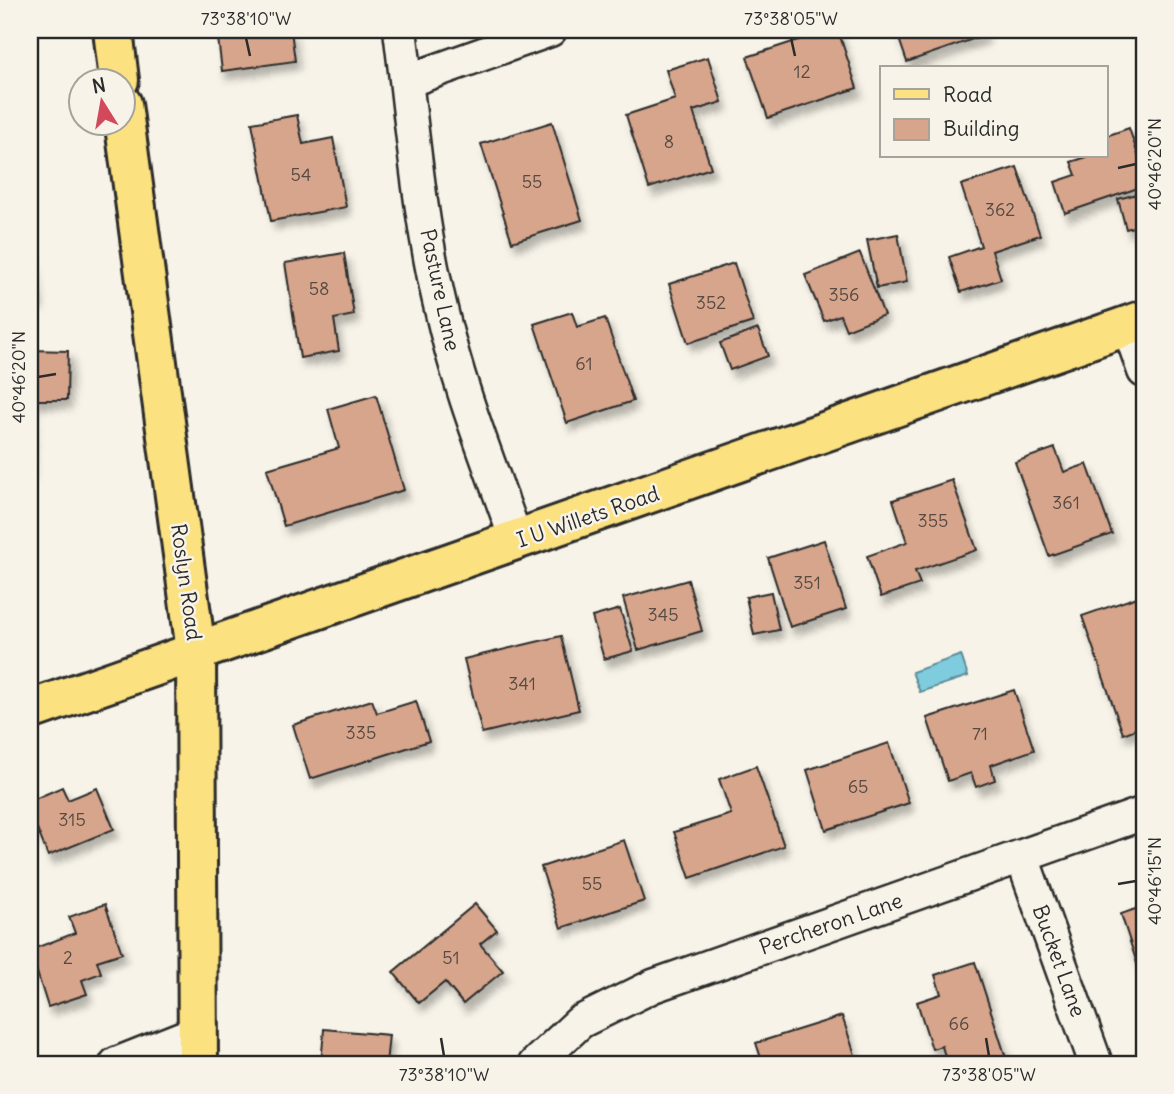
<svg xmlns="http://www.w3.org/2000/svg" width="1174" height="1094" viewBox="0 0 1174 1094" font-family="Delius,sans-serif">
<defs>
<filter id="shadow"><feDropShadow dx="4.5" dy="8" stdDeviation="3.5" flood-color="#0004"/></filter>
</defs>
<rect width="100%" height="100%" fill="#f7f3e8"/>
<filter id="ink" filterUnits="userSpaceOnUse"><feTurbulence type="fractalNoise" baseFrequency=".0143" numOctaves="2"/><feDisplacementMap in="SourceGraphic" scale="14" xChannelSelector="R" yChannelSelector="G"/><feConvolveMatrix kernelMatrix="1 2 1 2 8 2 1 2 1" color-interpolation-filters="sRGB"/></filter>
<g filter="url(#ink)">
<polygon fill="#7fccde" stroke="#5d8c96" stroke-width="2" points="961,655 968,676 920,692 912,672"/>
<g fill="#d7a58b" stroke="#2b2b2b" stroke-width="2" filter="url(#shadow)">
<polygon points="217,30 291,30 295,61 222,71"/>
<polygon points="829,30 838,30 857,88 768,118 747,57"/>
<polygon points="896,30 983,30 985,35 907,62"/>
<polygon points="708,57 722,102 693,111 711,168 649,188 626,115 675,99 666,70"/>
<polygon points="297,115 303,144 333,138 346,207 271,221 252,123"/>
<polygon points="552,122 582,220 512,242 481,144"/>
<polygon points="1129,128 1144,173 1144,186 1065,213 1055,182 1076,175 1071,162 1090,156 1106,156 1106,136"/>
<polygon points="1017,167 1040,235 992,251 1001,279 961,292 949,257 981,246 961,185"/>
<polygon points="1144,192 1144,224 1126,229 1118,199"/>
<polygon points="898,234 907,282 877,288 867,240"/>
<polygon points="30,249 38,300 30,301"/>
<polygon points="344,253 354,315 334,319 339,351 300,358 285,263"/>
<polygon points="860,253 884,315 846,330 840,315 824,321 805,275"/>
<polygon points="734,263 753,322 688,343 669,284"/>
<polygon points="572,312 577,327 605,318 633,401 567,423 534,324"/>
<polygon points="758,329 768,356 730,370 720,343"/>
<polygon points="30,350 68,351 67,400 32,400 30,472"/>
<polygon points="376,395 404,490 284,526 267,469 339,448 328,409"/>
<polygon points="1055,448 1064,472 1087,464 1112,534 1049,556 1015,462"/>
<polygon points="952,480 977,550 915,571 920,584 881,597 867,556 907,542 893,500"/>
<polygon points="824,540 846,609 790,627 768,558"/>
<polygon points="688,580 702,631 638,650 623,598"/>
<polygon points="771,592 779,630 754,635 746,597"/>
<polygon points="1137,597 1144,618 1144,726 1123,734 1082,616"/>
<polygon points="620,609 633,651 604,659 592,617"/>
<polygon points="561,636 579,710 482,733 464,659"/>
<polygon points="1014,690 1034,750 991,765 995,780 976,787 971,773 948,781 927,718"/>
<polygon points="372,700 377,713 416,701 429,741 310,779 293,725"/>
<polygon points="889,743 909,803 826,830 807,770"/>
<polygon points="756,766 784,846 690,878 674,832 731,814 719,779"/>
<polygon points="62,787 68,800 97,788 114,829 48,856 30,811 30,801"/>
<polygon points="624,840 644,901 561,928 541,867"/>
<polygon points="105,904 122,953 97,961 101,973 82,980 87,994 48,1007 30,950 75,933 69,917"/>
<polygon points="475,904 497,930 480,944 503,971 463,1004 445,982 419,1003 393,972"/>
<polygon points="1144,906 1144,985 1121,914"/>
<polygon points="975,962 1008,1064 947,1064 942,1046 932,1049 917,1002 941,994 935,975"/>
<polygon points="842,1016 858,1064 763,1064 756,1043"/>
<polygon points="324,1029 389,1035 386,1064 321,1064"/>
</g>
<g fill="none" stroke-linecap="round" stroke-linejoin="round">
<defs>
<g id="minor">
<path d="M400,30C412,123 419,218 441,309C459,389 490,465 517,542"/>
<polyline points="407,81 550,30"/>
<polyline points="1128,326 1144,371"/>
<polyline points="1022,857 1096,1064"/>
<polyline points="116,1064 199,1031"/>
<polyline points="535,1064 580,1022 653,986 1144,813"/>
</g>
<g id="major">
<polyline points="113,30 119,80"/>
<polyline points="122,104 196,651 198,1064"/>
<polyline points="30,710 1144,320"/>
</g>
</defs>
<use href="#minor" stroke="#2b2b2b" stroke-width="37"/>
<use href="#major" stroke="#2b2b2b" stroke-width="44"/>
<use href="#minor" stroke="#f7f3e8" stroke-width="32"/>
<use href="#major" stroke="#fbe180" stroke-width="38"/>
</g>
</g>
<path fill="none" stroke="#2b2b2b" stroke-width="2.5" d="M246,38L250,56M791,38L795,56M1118,168L1136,164M38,377L56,374M1118,884L1136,881M441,1038L444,1056M986,1038L989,1056"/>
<g text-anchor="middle" stroke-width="5" stroke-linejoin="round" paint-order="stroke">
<g font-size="18" fill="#564a43">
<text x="802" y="78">12</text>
<text x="669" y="148">8</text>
<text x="301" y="181">54</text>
<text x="532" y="188">55</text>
<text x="1000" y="216">362</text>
<text x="319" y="295">58</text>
<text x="844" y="301">356</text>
<text x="711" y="309">352</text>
<text x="584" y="370">61</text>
<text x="1066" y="509">361</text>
<text x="933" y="527">355</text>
<text x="807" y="589">351</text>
<text x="663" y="621">345</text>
<text x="522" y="690">341</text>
<text x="361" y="739">335</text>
<text x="980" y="740">71</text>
<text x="858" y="793">65</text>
<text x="72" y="826">315</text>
<text x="592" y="890">55</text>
<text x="68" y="964">2</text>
<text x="451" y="964">51</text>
<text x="959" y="1030">66</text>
</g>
<g font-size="21" fill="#2b2b2b" stroke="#f7f3e8">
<text transform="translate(440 290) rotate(78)" y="7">Pasture Lane</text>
<text transform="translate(588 517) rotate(-19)" y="7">I U Willets Road</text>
<text transform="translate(186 582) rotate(82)" y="7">Roslyn Road</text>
<text transform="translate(831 924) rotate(-19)" y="7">Percheron Lane</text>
<text transform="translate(1059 961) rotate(70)" y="7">Bucket Lane</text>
</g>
</g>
<rect width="1174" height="1094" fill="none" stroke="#f7f3e8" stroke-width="77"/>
<rect x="880" y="66" width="228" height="91" fill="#f7f3e8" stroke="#a5a39c" stroke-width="2"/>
<rect x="894" y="89" width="35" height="10" fill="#fbe180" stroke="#a5a39c" stroke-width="2"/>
<text x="943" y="102" font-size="21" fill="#2b2b2b">Road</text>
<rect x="894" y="119" width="35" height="21" fill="#d7a58b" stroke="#a5a39c" stroke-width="2"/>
<text x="943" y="136" font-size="21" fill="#2b2b2b">Building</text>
<g transform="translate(102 102) rotate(349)"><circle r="33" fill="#f7f3e8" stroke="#a5a39c" stroke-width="2"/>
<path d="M0-5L12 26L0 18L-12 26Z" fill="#d1495b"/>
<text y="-10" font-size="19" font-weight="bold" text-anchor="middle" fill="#2b2b2b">N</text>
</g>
<rect x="38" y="38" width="1098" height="1018" fill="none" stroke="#2b2b2b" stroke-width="2.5"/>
<g font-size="18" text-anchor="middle" fill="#2b2b2b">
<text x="246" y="25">73°38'10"W</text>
<text x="791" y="25">73°38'05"W</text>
<text transform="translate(1155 164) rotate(-90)" y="6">40°46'20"N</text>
<text transform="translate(19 377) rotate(-90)" y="6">40°46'20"N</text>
<text transform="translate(1155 881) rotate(-90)" y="6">40°46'15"N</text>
<text x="444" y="1081">73°38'10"W</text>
<text x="989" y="1081">73°38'05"W</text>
</g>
</svg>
